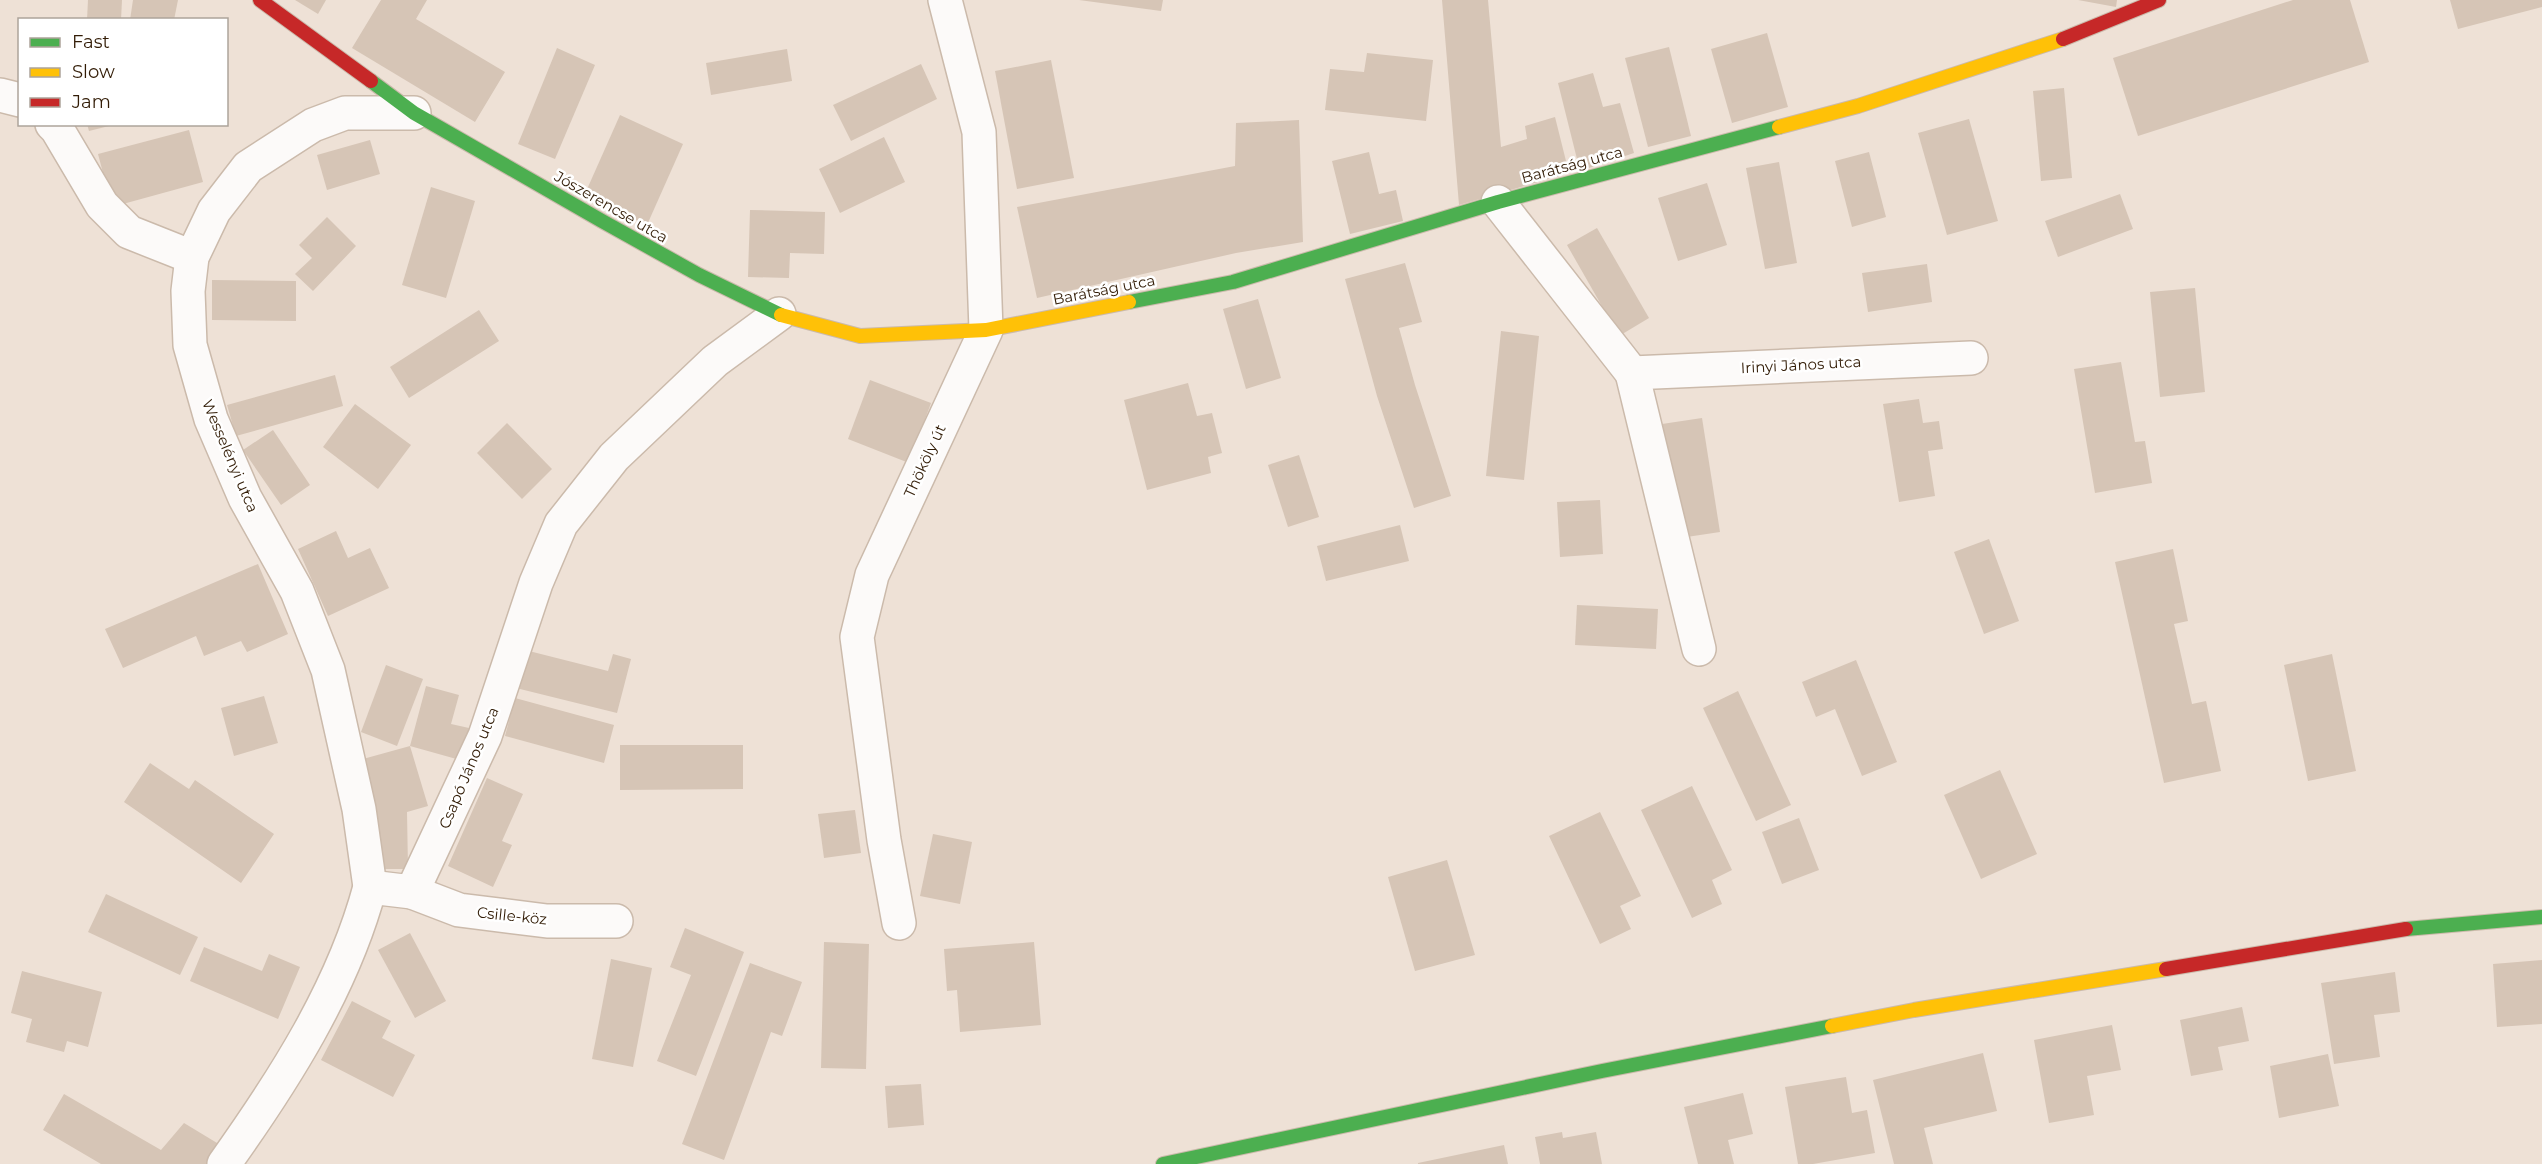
<svg xmlns="http://www.w3.org/2000/svg" width="2542" height="1164" viewBox="0 0 2542 1164" font-family="Montserrat,sans-serif">
<rect width="100%" height="100%" fill="#eee1d6"/>
<g fill="#d6c5b6">
<polygon points="88,0 122,0 121,20 87,20"/>
<polygon points="133,0 178,0 174,20 130,20"/>
<polygon points="295,0 326,0 318,14"/>
<polygon points="381,0 427,0 416,19 505,72 475,122 352,48"/>
<polygon points="1079,0 1163,0 1161,11"/>
<polygon points="1442,0 1488,0 1501,147 1527,139 1525,126 1555,117 1569,173 1459,205"/>
<polygon points="2078,0 2117,0 2116,7"/>
<polygon points="2293,0 2350,0 2369,62 2138,136 2113,58"/>
<polygon points="2450,0 2542,0 2542,7 2458,29"/>
<polygon points="1767,33 1788,107 1732,123 1711,49"/>
<polygon points="1669,47 1691,136 1648,147 1625,58"/>
<polygon points="557,48 595,65 555,159 518,144"/>
<polygon points="787,49 792,81 711,95 706,63"/>
<polygon points="1367,53 1433,60 1426,121 1325,110 1330,69 1364,72"/>
<polygon points="1051,60 1074,178 1017,189 995,71"/>
<polygon points="921,64 937,99 851,141 833,105"/>
<polygon points="1593,73 1603,107 1620,103 1634,153 1580,171 1558,83"/>
<polygon points="2064,88 2072,178 2041,181 2033,91"/>
<polygon points="620,115 683,144 647,225 584,196"/>
<polygon points="1969,119 1998,221 1947,235 1918,133"/>
<polygon points="1299,120 1303,242 1236,253 1037,298 1017,207 1235,166 1236,123"/>
<polygon points="87,124 113,124 113,125 89,131"/>
<polygon points="189,130 203,182 112,207 98,154"/>
<polygon points="884,137 905,182 840,213 819,169"/>
<polygon points="370,140 380,174 327,190 317,155"/>
<polygon points="1369,152 1379,194 1396,190 1403,221 1350,234 1332,161"/>
<polygon points="1869,152 1886,217 1852,227 1835,161"/>
<polygon points="1779,162 1797,263 1765,269 1746,168"/>
<polygon points="1707,183 1727,245 1678,261 1658,198"/>
<polygon points="431,187 475,201 446,298 402,285"/>
<polygon points="2120,194 2133,229 2058,257 2045,221"/>
<polygon points="750,210 825,212 824,254 790,253 789,278 748,277"/>
<polygon points="327,217 356,246 313,291 295,274 312,258 299,245"/>
<polygon points="1597,228 1649,318 1619,336 1567,245"/>
<polygon points="1405,263 1422,322 1399,328 1415,385 1451,496 1414,508 1377,396 1345,279"/>
<polygon points="1927,264 1932,302 1868,312 1862,273"/>
<polygon points="212,280 296,281 296,321 212,320"/>
<polygon points="2195,288 2205,392 2160,397 2150,292"/>
<polygon points="1258,299 1281,378 1246,389 1223,309"/>
<polygon points="479,310 499,341 409,398 390,367"/>
<polygon points="1501,331 1539,336 1524,480 1486,476"/>
<polygon points="2121,362 2135,442 2145,441 2152,483 2095,493 2074,369"/>
<polygon points="335,375 343,406 236,436 227,405"/>
<polygon points="870,380 931,403 909,463 848,439"/>
<polygon points="1188,383 1197,416 1212,413 1222,453 1208,457 1211,473 1147,490 1124,400"/>
<polygon points="1919,399 1923,423 1939,421 1943,449 1928,451 1935,496 1899,502 1883,404"/>
<polygon points="355,404 411,445 378,489 323,447"/>
<polygon points="1702,418 1720,532 1680,538 1662,424"/>
<polygon points="507,423 552,469 522,499 477,453"/>
<polygon points="273,430 310,485 281,505 243,450"/>
<polygon points="1299,455 1319,517 1288,527 1268,465"/>
<polygon points="1600,500 1603,554 1560,557 1557,502"/>
<polygon points="1400,525 1409,561 1326,581 1317,546"/>
<polygon points="336,531 348,558 370,548 389,588 328,616 298,549"/>
<polygon points="1989,539 2019,621 1984,634 1954,552"/>
<polygon points="2173,549 2188,621 2174,624 2192,704 2206,701 2221,771 2164,783 2115,562"/>
<polygon points="258,564 288,634 247,652 241,641 204,656 196,636 123,668 105,629"/>
<polygon points="1577,605 1658,609 1656,649 1575,645"/>
<polygon points="525,650 608,671 613,654 631,659 617,713 516,688"/>
<polygon points="2332,654 2356,771 2308,781 2284,665"/>
<polygon points="1856,660 1897,762 1862,776 1835,709 1816,717 1802,682"/>
<polygon points="386,665 423,679 397,746 361,732"/>
<polygon points="426,686 459,695 451,724 469,728 460,760 410,746"/>
<polygon points="1738,691 1791,805 1756,821 1703,708"/>
<polygon points="264,696 278,743 234,756 221,708"/>
<polygon points="515,698 614,725 604,763 505,736"/>
<polygon points="620,745 743,745 743,789 620,790"/>
<polygon points="410,746 428,806 407,812 408,869 379,869 377,814 363,759"/>
<polygon points="150,763 189,789 195,780 274,834 241,883 124,802"/>
<polygon points="2000,770 2037,854 1981,879 1944,795"/>
<polygon points="487,778 523,794 502,841 512,845 493,887 448,866"/>
<polygon points="1692,786 1732,870 1712,880 1722,904 1692,918 1641,810"/>
<polygon points="855,810 861,853 824,858 818,814"/>
<polygon points="1600,812 1641,896 1620,906 1631,929 1600,944 1549,836"/>
<polygon points="1799,818 1819,870 1782,884 1762,832"/>
<polygon points="933,834 972,842 960,904 920,896"/>
<polygon points="1447,860 1475,955 1415,971 1388,877"/>
<polygon points="106,894 198,937 180,975 88,932"/>
<polygon points="685,928 744,952 696,1076 657,1061 691,975 670,967"/>
<polygon points="410,933 446,1001 415,1018 378,950"/>
<polygon points="824,942 869,944 866,1069 821,1068"/>
<polygon points="1034,942 1041,1025 960,1032 957,990 947,991 944,949"/>
<polygon points="204,947 262,971 269,954 300,967 278,1019 190,981"/>
<polygon points="611,959 652,968 633,1067 592,1059"/>
<polygon points="2542,960 2542,1024 2497,1027 2493,964"/>
<polygon points="750,963 802,982 782,1036 771,1032 724,1160 682,1144"/>
<polygon points="22,971 102,992 88,1047 67,1041 64,1052 26,1042 32,1019 11,1013"/>
<polygon points="2395,972 2400,1012 2374,1015 2380,1057 2334,1064 2321,983"/>
<polygon points="352,1001 391,1021 382,1038 415,1055 393,1097 321,1060"/>
<polygon points="2242,1007 2249,1041 2218,1047 2223,1070 2191,1076 2180,1020"/>
<polygon points="2112,1025 2121,1070 2087,1076 2094,1115 2049,1123 2034,1040"/>
<polygon points="1983,1053 1997,1111 1924,1128 1933,1164 1894,1164 1873,1080"/>
<polygon points="2328,1054 2339,1106 2279,1118 2270,1066"/>
<polygon points="1846,1077 1852,1113 1867,1110 1875,1153 1813,1164 1798,1164 1785,1087"/>
<polygon points="921,1084 924,1125 888,1128 885,1086"/>
<polygon points="1743,1093 1753,1134 1728,1140 1734,1164 1698,1164 1684,1107"/>
<polygon points="64,1094 161,1150 184,1123 222,1146 206,1164 101,1164 43,1130"/>
<polygon points="1562,1132 1563,1138 1596,1132 1602,1164 1540,1164 1535,1137"/>
<polygon points="1504,1145 1508,1164 1418,1164 1418,1163"/>
</g>
<g fill="none" stroke-linecap="round" stroke-linejoin="round">
<defs>
<g id="street">
<polyline points="0,95 20,100"/>
<polyline points="52,124 57,129 102,205 129,232 192,257"/>
<polyline points="1498,202 1632,373 1971,358"/>
<polyline points="1632,373 1699,649"/>
<polyline points="370,887 359,809 328,670 297,591 245,498 211,419 190,345 188,291 192,257 214,211 248,167 313,125 345,113 414,113"/>
<polyline points="412,892 459,910 547,921 616,921"/>
<polyline points="899,923 884,840 857,637 872,575 986,330 979,132 945,0"/>
<path d="M224,1164C284,1080 343,988 370,887L412,892L485,736L536,583L561,524L614,457L715,361L779,314"/>
</g>
<g id="fast">
<polyline points="371,81 414,113 602,221 699,275 781,315"/>
<polyline points="1129,302 1233,282 1498,202 1779,127"/>
<polyline points="2406,929 2542,917"/>
<polyline points="1163,1164 1602,1071 1832,1026"/>
</g>
<g id="slow">
<polyline points="1779,127 1858,106 2063,39"/>
<polyline points="781,315 860,336 986,330 1129,302"/>
<polyline points="1832,1026 1914,1010 2166,969"/>
</g>
<g id="jam">
<polyline points="260,0 371,81"/>
<polyline points="2063,39 2159,0"/>
<polyline points="2166,969 2406,929"/>
</g>
</defs>
<use href="#street" stroke="#cbbaab" stroke-width="36"/>
<use href="#fast" stroke="#cbbaab" stroke-width="16"/>
<use href="#slow" stroke="#cbbaab" stroke-width="16"/>
<use href="#jam" stroke="#cbbaab" stroke-width="16"/>
<use href="#street" stroke="#fcfaf9" stroke-width="33"/>
<use href="#fast" stroke="#4caf50" stroke-width="14"/>
<use href="#slow" stroke="#ffc107" stroke-width="14"/>
<use href="#jam" stroke="#c62828" stroke-width="14"/>
</g>
<g text-anchor="middle" stroke-width="5" stroke-linejoin="round" paint-order="stroke">
<g font-size="15" fill="#321c06" stroke="#fff">
<text transform="translate(1572 165) rotate(-15)" y="5">Barátság utca</text>
<text transform="translate(611 207) rotate(30)" y="5">Jószerencse utca</text>
<text transform="translate(1104 290) rotate(-11)" y="5">Barátság utca</text>
<text transform="translate(1801 365) rotate(-3)" y="5">Irinyi János utca</text>
<text transform="translate(230 456) rotate(67)" y="5">Wesselényi utca</text>
<text transform="translate(925 461) rotate(-65)" y="5">Thököly út</text>
<text transform="translate(469 768) rotate(-67)" y="5">Csapó János utca</text>
<text transform="translate(512 916) rotate(6)" y="5">Csille-köz</text>
</g>
</g>
<rect x="18" y="18" width="210" height="108" fill="#ffffff" stroke="#ada49b" stroke-width="1.5"/>
<rect x="30" y="38" width="30" height="9" fill="#4caf50" stroke="#ada49b" stroke-width="1.5"/>
<text x="72" y="48" font-size="18" fill="#321c06">Fast</text>
<rect x="30" y="68" width="30" height="9" fill="#ffc107" stroke="#ada49b" stroke-width="1.5"/>
<text x="72" y="78" font-size="18" fill="#321c06">Slow</text>
<rect x="30" y="98" width="30" height="9" fill="#c62828" stroke="#ada49b" stroke-width="1.5"/>
<text x="72" y="108" font-size="18" fill="#321c06">Jam</text>
</svg>
